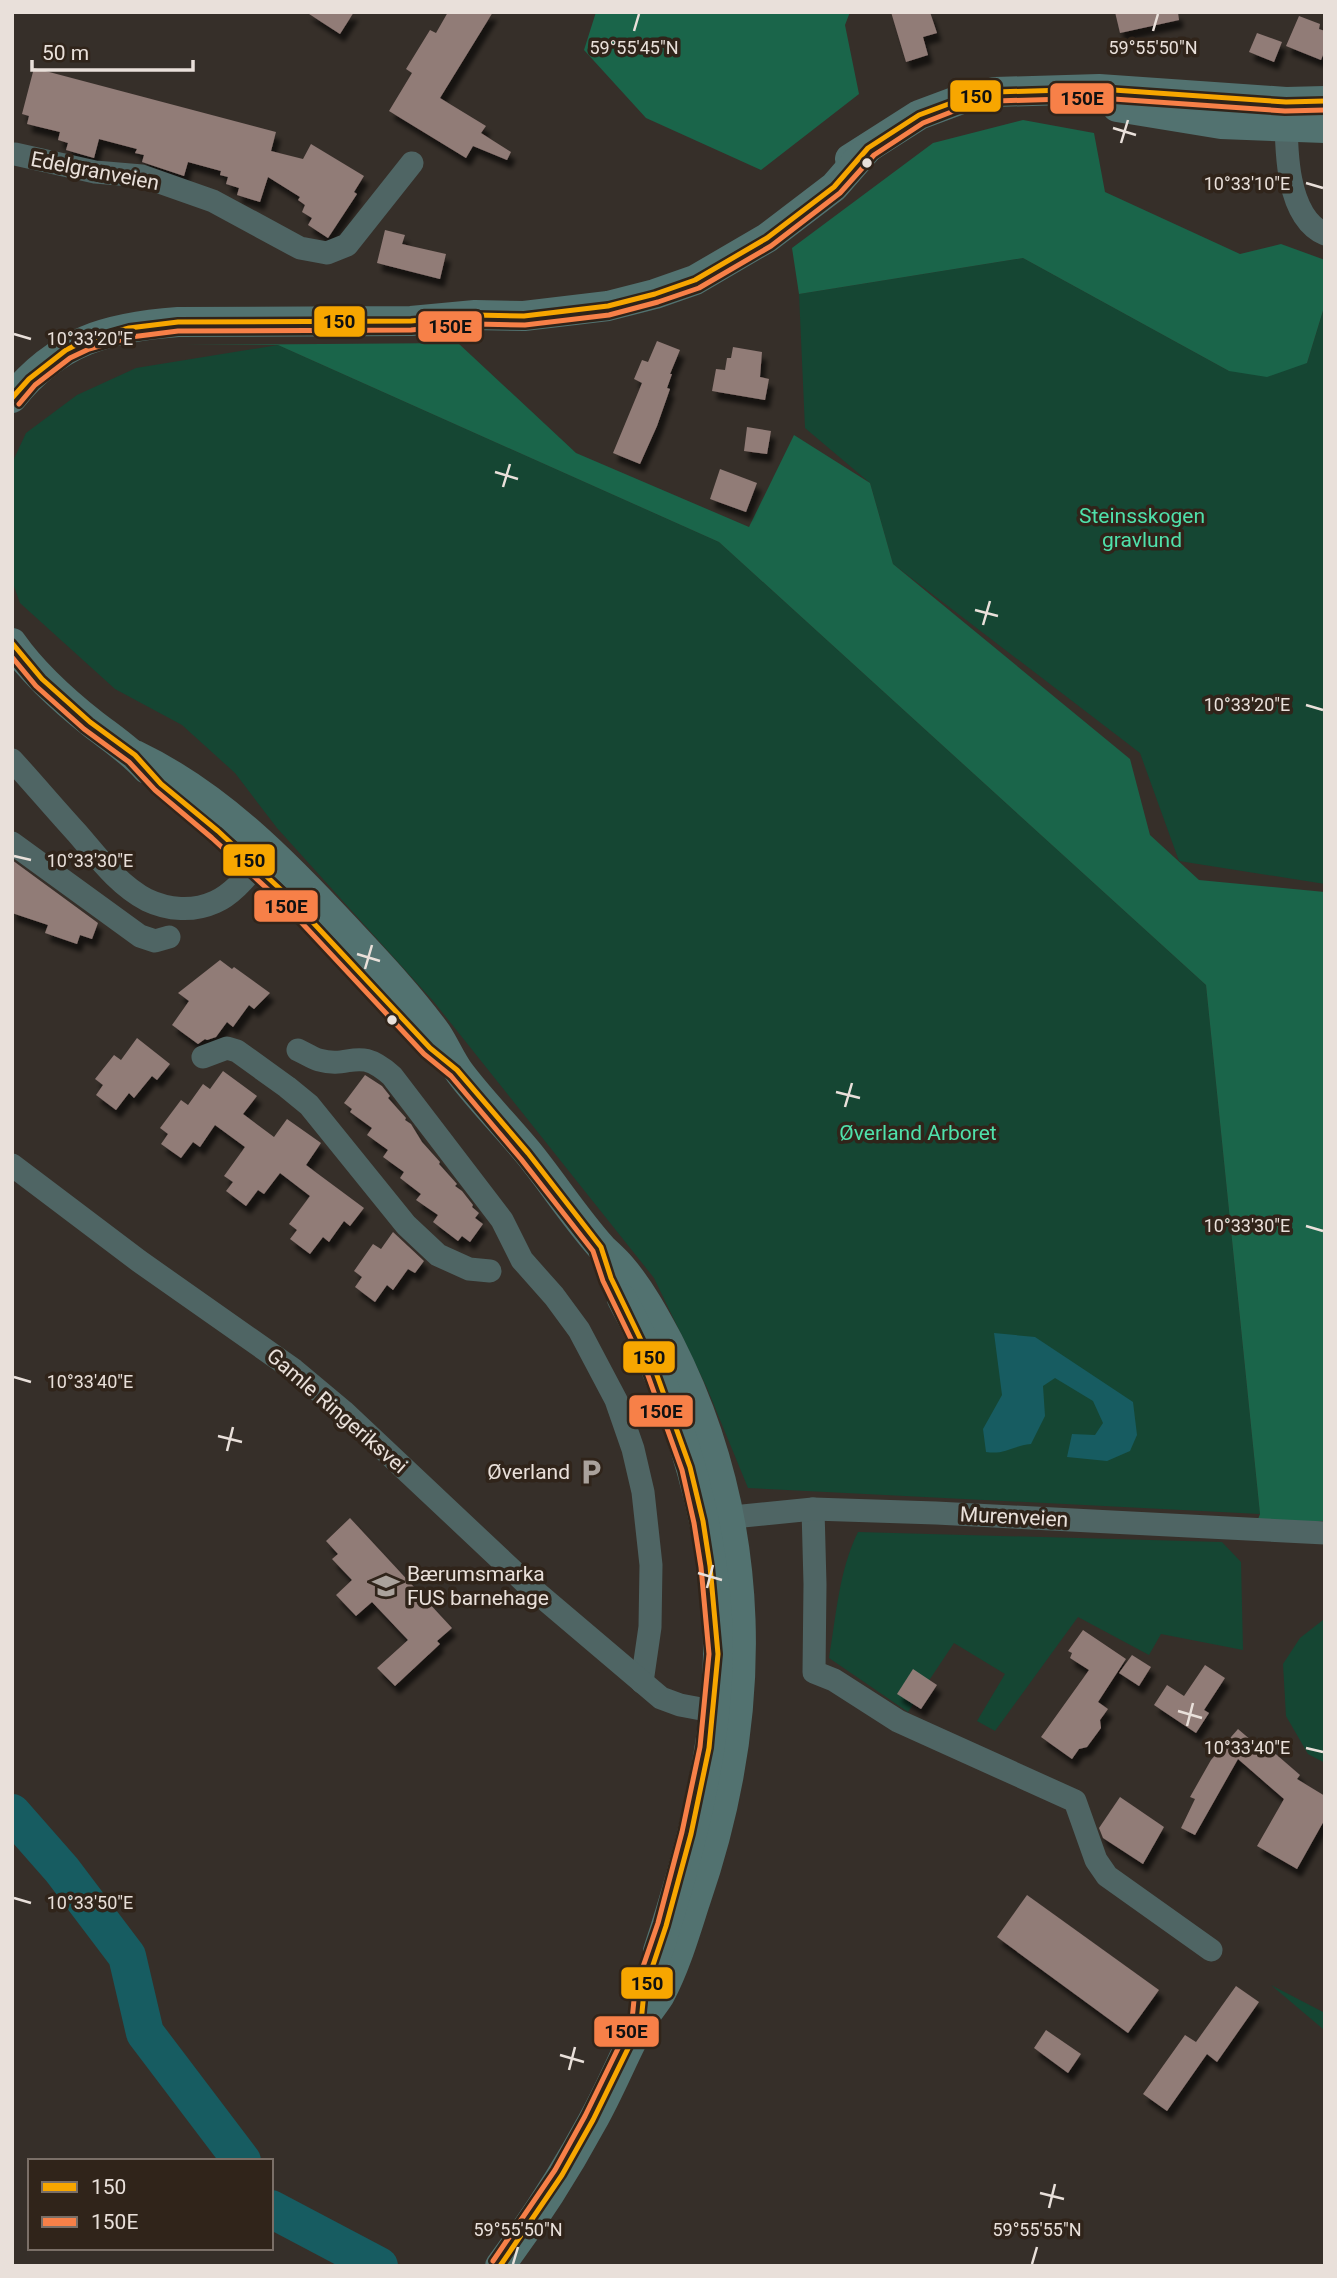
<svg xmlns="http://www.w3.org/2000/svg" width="1337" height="2278" viewBox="0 0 1337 2278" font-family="Roboto,sans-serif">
<defs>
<filter id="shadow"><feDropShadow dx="4.5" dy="8" stdDeviation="2" flood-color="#0009"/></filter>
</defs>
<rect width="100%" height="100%" fill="#362f29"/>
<g fill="#154633">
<polygon points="1023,258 1229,371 1307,363 1325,304 1325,884 1179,861 1140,753 893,564 870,483 805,428 799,294"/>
<polygon points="278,345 719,542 1206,985 1260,1514 748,1488 707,1388 654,1278 434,1002 277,828 235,773 182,725 115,689 20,603 12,581 12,463 26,433 77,395 136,368"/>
<path d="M858,1532L1222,1542L1241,1562L1243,1650L1161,1634L1149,1655L1078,1617L995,1731L977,1721L1005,1674L954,1643L908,1712L829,1658C836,1617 839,1570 858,1532Z"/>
<polygon points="1323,1620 1325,1621 1325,1763 1308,1754 1286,1716 1283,1664 1300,1638"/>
<polygon points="1271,1985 1325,2013 1325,2032 1323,2029"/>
</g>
<g fill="#1a654a">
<polygon points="596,12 850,12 845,25 859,94 761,170 646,118 584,50"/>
<polygon points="1023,120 1094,133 1105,192 1240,254 1281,244 1325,260 1325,304 1307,363 1267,377 1229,371 1023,258 799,294 792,248 933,143"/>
<polygon points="458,343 576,453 749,527 794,435 870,483 893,564 1130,759 1150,835 1199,880 1325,892 1325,1519 1323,1521 1254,1530 1260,1514 1206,985 719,542 278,345 183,345"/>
</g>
<path fill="#175c61" d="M994,1333L1035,1337L1133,1402L1137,1435L1130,1451L1107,1461L1067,1457L1072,1434L1095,1435L1103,1423L1093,1401L1055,1378L1043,1386L1045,1416L1031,1444C1012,1446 1004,1455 986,1452L983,1429L1002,1395Z"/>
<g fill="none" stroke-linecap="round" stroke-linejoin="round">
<g stroke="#175c61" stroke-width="38">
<polyline points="12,1813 62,1870 127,1956 145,2033 242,2161"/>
<polyline points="271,2209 379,2266"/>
</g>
</g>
<g fill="#917b77" filter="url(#shadow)">
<polygon points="306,12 354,12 340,34"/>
<polygon points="448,12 493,12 440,98 486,126 481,133 511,152 507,160 473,146 466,158 389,111 412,73 406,69 430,30 436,33"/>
<polygon points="891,12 930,12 937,33 923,37 928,55 906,62"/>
<polygon points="1115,12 1178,12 1179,20 1120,33"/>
<polygon points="1299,16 1320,24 1319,29 1325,31 1325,50 1321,60 1286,46"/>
<polygon points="1257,33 1282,42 1274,62 1249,52"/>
<polygon points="34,68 276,132 271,151 303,159 311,144 364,176 354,192 357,194 328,238 308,225 312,218 302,212 305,205 298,200 300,197 268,177 260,202 237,195 239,188 226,184 228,177 220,175 221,171 188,162 184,176 142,162 144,155 135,153 137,149 99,139 94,158 66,150 68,143 58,140 60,132 27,124 29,116 22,114"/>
<polygon points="385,230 405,235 402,244 446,254 440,279 377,263"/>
<polygon points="657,341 680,350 670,374 672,374 667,388 670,389 657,426 640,464 613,453 642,383 634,379 642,360 648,362"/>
<polygon points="733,347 762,352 760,377 769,379 765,400 712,391 716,369 725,370 727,358 731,358"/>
<polygon points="747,427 771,431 767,454 744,451"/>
<polygon points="720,469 757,483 746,512 710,499"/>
<polygon points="12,860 98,923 92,939 80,935 77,944 45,933 48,925 12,913"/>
<polygon points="220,960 232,969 234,967 270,993 254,1009 249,1005 233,1027 227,1022 216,1037 207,1040 205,1039 198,1044 172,1025 189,1001 178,993"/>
<polygon points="137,1038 170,1064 157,1080 152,1076 134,1098 129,1093 116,1110 96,1095 103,1085 95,1079 114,1055 121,1060"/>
<polygon points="223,1071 257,1096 243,1114 274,1137 287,1119 321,1143 306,1165 364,1208 350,1226 344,1221 329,1242 323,1237 310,1254 290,1239 297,1230 289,1224 310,1196 280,1173 264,1194 258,1190 246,1206 226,1191 233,1182 224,1176 245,1147 215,1125 200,1147 193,1142 181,1158 161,1144 168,1134 160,1128 181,1100 188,1105 203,1084 210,1089"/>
<polygon points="365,1075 382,1086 390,1096 388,1098 406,1118 405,1120 411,1124 422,1142 440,1162 439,1164 457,1184 455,1186 462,1191 473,1205 472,1207 479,1213 475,1218 483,1224 470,1242 462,1236 458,1241 433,1222 438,1215 416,1200 421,1194 400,1178 404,1172 383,1157 388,1150 367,1135 372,1128 350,1112 352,1109 344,1103"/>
<polygon points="393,1232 424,1261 415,1273 408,1269 393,1290 387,1285 375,1302 355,1287 362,1277 354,1271 373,1244 381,1249"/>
<polygon points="350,1518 452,1628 437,1641 440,1644 395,1686 377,1668 408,1640 372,1602 356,1616 336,1595 352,1580 332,1559 338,1554 326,1541"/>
<polygon points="1083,1630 1126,1659 1098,1702 1108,1709 1100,1720 1101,1728 1087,1747 1079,1749 1072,1759 1041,1737 1089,1670 1070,1658 1072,1653 1068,1651"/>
<polygon points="1132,1655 1151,1667 1139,1686 1119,1673"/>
<polygon points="1205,1665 1225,1678 1204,1710 1209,1713 1196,1733 1154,1705 1167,1685 1184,1696"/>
<polygon points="913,1669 937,1685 921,1709 897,1694"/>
<polygon points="1238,1729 1259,1747 1263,1743 1300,1775 1297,1779 1325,1796 1325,1819 1297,1869 1257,1846 1284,1799 1238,1759 1195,1835 1181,1828 1195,1799 1190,1797 1211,1760"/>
<polygon points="1120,1797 1164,1827 1143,1864 1103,1838 1099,1828"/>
<polygon points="1027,1895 1159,1990 1128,2033 997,1937"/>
<polygon points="1236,1986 1259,2002 1217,2062 1207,2054 1167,2111 1143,2094 1185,2035 1196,2042"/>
<polygon points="1046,2030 1081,2054 1068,2073 1034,2048"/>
</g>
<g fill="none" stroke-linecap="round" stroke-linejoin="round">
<g stroke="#4f6564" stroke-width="23">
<path d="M1286,112C1286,148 1286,217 1325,234"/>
<polyline points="15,154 95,172 142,176 213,201 300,248 327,253 347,245 412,163"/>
<path d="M12,760C34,784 55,809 77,833C97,856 118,885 147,900C168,910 193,912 215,902C236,893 253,868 269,851"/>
<polyline points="12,843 140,936 155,941 169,937"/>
<path d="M298,1050C305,1053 312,1058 319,1060C352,1069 357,1045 392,1076L502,1220L522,1260L554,1296L579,1330L616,1400L633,1449L643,1492L651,1565L650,1627L642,1682"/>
<polyline points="203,1057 227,1048 237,1051 287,1087 309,1105 406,1225 438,1255 469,1269 490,1271"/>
<polyline points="12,1165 139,1261 294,1370 343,1411 529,1586 661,1698 680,1705 728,1714"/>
<polyline points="813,1509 815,1584 814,1672 834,1680 898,1721 1075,1801 1096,1860 1107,1876 1211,1950"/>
<polyline points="713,1519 813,1509 936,1513 1325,1533"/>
</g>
<g stroke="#527270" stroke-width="30">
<polyline points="1117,107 1221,124 1325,128"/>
<polyline points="850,159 919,115 962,99 995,92 1099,89 1286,102 1325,101"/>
<path d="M12,398C57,341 109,327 178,322L411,321L475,315L524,316L608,306L655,294L695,280L767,238L834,187L868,148"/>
<path d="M12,643C33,673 64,701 93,724C111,738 131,751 147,769"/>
<path d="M135,755C219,795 286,864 349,932C379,964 411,998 437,1034C445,1046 451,1061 460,1073C481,1101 507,1127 530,1155C554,1185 576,1219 602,1248C608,1254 615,1260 621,1267C640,1289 655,1317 669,1343C760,1522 760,1715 695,1902C685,1933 675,1967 660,1995C654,2005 645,2014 640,2025C623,2057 610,2090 592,2122C565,2172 534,2220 500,2266"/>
<path d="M622,1299C679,1403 719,1535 718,1655C716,1754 689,1856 658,1951"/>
</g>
<defs>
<g id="bus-1">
<polyline points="12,398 29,379 66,350 86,340 129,328 178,322 411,321 475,315 524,316 608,306 655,294 695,280 767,238 834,187 868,148 919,115 962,99 995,92 1099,89 1286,102 1325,101"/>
<polyline points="12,643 42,679 90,722 135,755 161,784 218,831 292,900 430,1048 457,1070 528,1153 601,1247 611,1278 654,1367 690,1467 703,1521 710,1566 718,1654 709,1748 691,1834 666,1926 644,1992 641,2022 593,2120 562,2175 500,2266"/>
</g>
<g id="bus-2">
<polyline points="19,404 35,385 70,358 89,349 131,337 178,331 411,330 475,324 525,325 609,315 658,302 699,288 771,246 840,193 874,155 923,123 964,107 996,101 1099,98 1285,111 1325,110"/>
<polyline points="12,657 36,686 84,729 129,762 155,790 212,838 286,906 424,1054 451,1076 521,1159 593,1251 603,1281 646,1370 682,1470 694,1523 701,1567 709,1654 700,1747 682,1832 658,1923 635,1990 632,2020 585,2116 555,2170 493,2261"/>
</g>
</defs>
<use href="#bus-1" stroke="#30241a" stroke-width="10"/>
<use href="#bus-2" stroke="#30241a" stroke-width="10"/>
<use href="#bus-1" stroke="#f7a600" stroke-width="5"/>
<use href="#bus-2" stroke="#f78048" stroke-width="5"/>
</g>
<path fill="none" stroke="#e9e0da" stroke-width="2.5" d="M634,31L639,14M1153,31L1158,14M1113,128L1136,135M1121,143L1128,120M1306,183L1323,188M14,334L31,339M495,472L518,479M503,487L510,464M975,610L998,616M983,625L990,601M1306,705L1323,710M14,856L31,860M357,954L380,961M365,969L372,945M836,1092L860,1098M845,1107L852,1083M1306,1226L1323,1231M14,1377L31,1382M218,1436L242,1442M227,1451L233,1427M698,1573L722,1580M707,1588L713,1565M1178,1711L1202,1718M1187,1726L1193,1703M1306,1748L1323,1752M14,1898L31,1903M560,2055L584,2062M569,2070L575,2047M1040,2193L1064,2199M1049,2208L1055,2184M513,2264L518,2247M1032,2264L1037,2247"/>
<defs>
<symbol id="parking-bare" viewBox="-9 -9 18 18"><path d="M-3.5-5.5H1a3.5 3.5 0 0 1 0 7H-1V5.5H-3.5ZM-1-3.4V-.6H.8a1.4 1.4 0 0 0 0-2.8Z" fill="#aaa29c" stroke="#30241a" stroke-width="2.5" paint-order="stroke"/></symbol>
<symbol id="school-bare" viewBox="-9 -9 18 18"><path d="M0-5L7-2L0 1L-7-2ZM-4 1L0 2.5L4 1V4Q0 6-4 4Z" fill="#aaa29c" stroke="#30241a" stroke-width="2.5" paint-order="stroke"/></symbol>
</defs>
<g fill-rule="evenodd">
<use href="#parking-bare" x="572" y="1453" width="38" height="38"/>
<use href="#school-bare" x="367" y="1567" width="38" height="38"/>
</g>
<g fill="#e9e0da" stroke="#30241a" stroke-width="2.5">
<circle cx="867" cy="163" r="6"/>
<circle cx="392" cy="1020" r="6"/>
</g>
<g text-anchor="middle" stroke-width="7" stroke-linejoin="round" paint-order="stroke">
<g font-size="21" fill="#e9e0da" stroke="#30241a">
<text transform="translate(95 171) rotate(11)" y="7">Edelgranveien</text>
<text transform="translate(337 1411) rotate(41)" y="7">Gamle Ringeriksvei</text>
<text transform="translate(1014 1517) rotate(3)" y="7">Murenveien</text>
</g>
<g font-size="21" fill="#4fe1ab" stroke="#30241a">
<text x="1142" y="523">Steinsskogen<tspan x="1142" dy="24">gravlund</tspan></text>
<text x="918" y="1140">Øverland Arboret</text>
</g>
<g font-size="21" fill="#e9e0da" stroke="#30241a" text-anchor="end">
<text x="570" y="1479">Øverland</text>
<text x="407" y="1581" text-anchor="start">Bærumsmarka<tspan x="407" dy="24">FUS barnehage</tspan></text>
</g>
</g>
<g font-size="18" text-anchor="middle" fill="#e9e0da" stroke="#30241a" stroke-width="7" stroke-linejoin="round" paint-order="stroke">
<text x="634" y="54">59°55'45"N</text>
<text x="1153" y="54">59°55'50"N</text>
<text x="1247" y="190">10°33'10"E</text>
<text x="90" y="345">10°33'20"E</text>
<text x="1247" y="711">10°33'20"E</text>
<text x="90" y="867">10°33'30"E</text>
<text x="1247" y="1232">10°33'30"E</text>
<text x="90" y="1388">10°33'40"E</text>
<text x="1247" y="1754">10°33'40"E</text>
<text x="90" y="1909">10°33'50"E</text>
<text x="518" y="2236">59°55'50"N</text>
<text x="1037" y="2236">59°55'55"N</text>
</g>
<g stroke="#30241a" stroke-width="2.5">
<rect x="949" y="79" width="53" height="34" rx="7" fill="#f7a600"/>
<rect x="1049" y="82" width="66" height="33" rx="7" fill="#f78048"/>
<rect x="313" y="305" width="53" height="33" rx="7" fill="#f7a600"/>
<rect x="417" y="310" width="66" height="33" rx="7" fill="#f78048"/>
<rect x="222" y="843" width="54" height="34" rx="7" fill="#f7a600"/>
<rect x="253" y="889" width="66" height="34" rx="7" fill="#f78048"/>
<rect x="622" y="1340" width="54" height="34" rx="7" fill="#f7a600"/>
<rect x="628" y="1394" width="66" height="34" rx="7" fill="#f78048"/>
<rect x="620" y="1966" width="54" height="34" rx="7" fill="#f7a600"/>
<rect x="593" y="2015" width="67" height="33" rx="7" fill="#f78048"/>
</g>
<g font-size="19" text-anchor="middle" font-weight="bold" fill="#111">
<text x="976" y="103">150</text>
<text x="1082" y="105">150E</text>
<text x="339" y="328">150</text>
<text x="450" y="333">150E</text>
<text x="249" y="867">150</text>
<text x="286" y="913">150E</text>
<text x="649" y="1364">150</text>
<text x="661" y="1418">150E</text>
<text x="647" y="1990">150</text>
<text x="626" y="2038">150E</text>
</g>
<rect width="1337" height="2278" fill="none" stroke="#e9e0da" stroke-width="28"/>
<rect x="28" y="2159" width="245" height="91" fill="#30241a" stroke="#7a6f67" stroke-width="2"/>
<rect x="42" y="2182" width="35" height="10" fill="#f7a600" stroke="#7a6f67" stroke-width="2"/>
<text x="91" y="2194" font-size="21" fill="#e9e0da">150</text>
<rect x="42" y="2217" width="35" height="10" fill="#f78048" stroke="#7a6f67" stroke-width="2"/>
<text x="91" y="2229" font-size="21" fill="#e9e0da">150E</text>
<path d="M32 60v10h161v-10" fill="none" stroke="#e9e0da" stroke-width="3.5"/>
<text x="42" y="60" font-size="21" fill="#e9e0da" stroke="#30241a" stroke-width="5" paint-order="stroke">50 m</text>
</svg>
